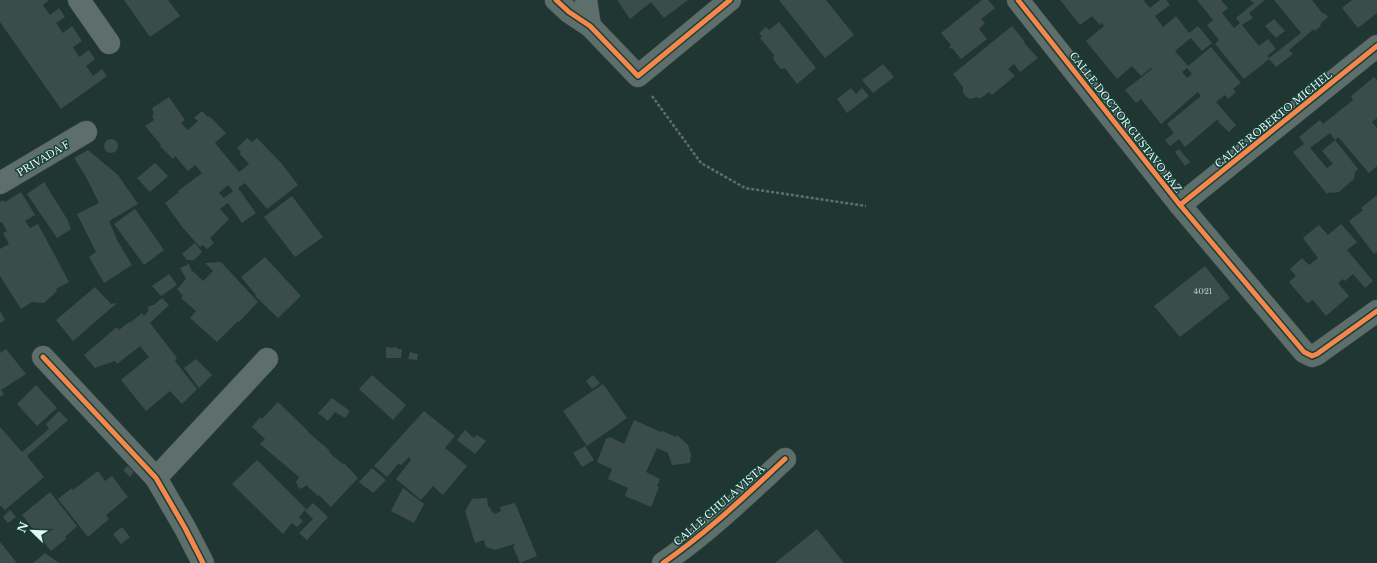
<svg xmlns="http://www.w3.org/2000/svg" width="1377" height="563" viewBox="0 0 1377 563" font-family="'Libre Baskerville',serif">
<rect width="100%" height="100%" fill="#203632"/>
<g fill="#3b4d49" fill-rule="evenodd">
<polygon points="0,0 49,0 43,5 50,15 59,8 65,17 56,23 63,33 72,26 82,41 73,47 79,57 89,50 95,59 86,66 93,76 102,69 107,76 61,109 0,22"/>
<polygon points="124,0 168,0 180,16 150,37"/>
<polygon points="617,0 688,0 664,18 651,2 630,19"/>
<polygon points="779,0 826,0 854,35 825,58"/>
<polygon points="982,0 988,0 995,8 981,19 985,23 979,29 987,39 961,59 952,48 951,49 949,47 951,45 941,33"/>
<path d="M1060,0H1143L1150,8L1160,0H1166L1170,5L1155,16L1163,27L1176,16L1189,33L1198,26L1212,43L1202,51L1191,38L1175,51L1188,66L1211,47L1241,83L1233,89L1236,92L1228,99L1225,95L1216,102L1236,125L1229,132L1218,122L1219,121L1218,119L1185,147L1179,139L1170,146L1165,140L1174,133L1167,124L1201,96L1198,92L1161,124L1141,99L1136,103L1125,90L1152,69L1151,68L1141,76L1132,66L1117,79L1086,41L1104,26L1102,23L1100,25L1092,16L1080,25ZM1187,68L1192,74L1187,78L1182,72Z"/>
<polygon points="1197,0 1221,0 1228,8 1222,13 1234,28 1240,23 1236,18 1254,3 1250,0 1265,0 1249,13 1253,18 1242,25 1259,46 1268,39 1276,49 1267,56 1269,58 1301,33 1274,0 1312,0 1323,14 1324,13 1328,17 1320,24 1321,26 1315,31 1314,29 1289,50 1293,54 1276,67 1269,59 1244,79 1215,44 1219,40 1207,25 1213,20"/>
<polygon points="1352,0 1377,0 1377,13 1358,28 1342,8"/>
<polygon points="1274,19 1285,31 1276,38 1265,26"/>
<polygon points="779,22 816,68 797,84 785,68 781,69 773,59 774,55 760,38 762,36 759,33 766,27 769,30"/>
<polygon points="1012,26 1022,38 1026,45 1038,58 1020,72 1014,64 1008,69 1015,76 992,95 989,92 980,99 978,97 970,99 965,96 963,92 963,87 953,74"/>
<polygon points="883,64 894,77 873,93 862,80"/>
<polygon points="1374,77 1377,80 1377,118 1372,122 1377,128 1377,166 1369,173 1338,137 1335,140 1330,133 1310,148 1327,168 1333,164 1322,151 1335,140 1358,169 1355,172 1354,179 1339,192 1334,193 1330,192 1327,194 1293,152 1304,144 1299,137 1320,120 1323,124 1353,100 1351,96"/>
<polygon points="851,88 856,94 862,88 869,96 847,113 837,99"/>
<path d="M169,97L185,120L181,123L188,130L198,121L194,118L202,111L208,117L209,116L226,133L215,143L239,172L249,164L239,153L241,152L237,148L247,138L252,142L257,138L282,164L298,185L267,209L245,183L238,188L256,213L242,223L228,203L220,209L229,219L210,238L214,243L207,249L203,245L200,247L183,228L165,203L179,192L178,191L202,173L195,165L188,171L175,156L173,159L160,146L161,145L145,126L154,120L152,116L154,114L152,108ZM228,185L233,191L224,198L219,193Z"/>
<circle cx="111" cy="146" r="7"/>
<polygon points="1179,149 1190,162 1185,166 1175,152"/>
<polygon points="88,150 118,175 138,204 109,221 117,240 132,265 104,283 89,257 96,252 77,214 99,203 85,175 74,158"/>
<polygon points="155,163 168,176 150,192 137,178"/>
<polygon points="44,182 67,219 71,229 57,238 27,194"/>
<polygon points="21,192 35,215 25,221 30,228 38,224 69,282 56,289 57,291 44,303 32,302 21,309 0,276 0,249 9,244 3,233 7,231 2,222 0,223 0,202 4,200 5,202"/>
<polygon points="1377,195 1377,252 1374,254 1349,221 1363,210 1361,208"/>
<polygon points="292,196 323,237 295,257 264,217"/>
<polygon points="135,209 164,250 144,265 114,224"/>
<polygon points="1341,224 1357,242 1347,250 1373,281 1365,288 1353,274 1345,281 1343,279 1338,283 1349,296 1326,316 1313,300 1308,303 1306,302 1289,282 1296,276 1290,269 1302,258 1309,265 1318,258 1303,238 1319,225 1328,235"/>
<polygon points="195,243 202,252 194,260 187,260 182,254"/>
<polygon points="265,257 301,296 278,318 255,296 256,295 241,277"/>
<polygon points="221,262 258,302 239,322 238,321 217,342 190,318 196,311 181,298 183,296 177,289 186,279 180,268 189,264 192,272 193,271 203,281 213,271 205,263"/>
<polygon points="1205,266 1230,298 1180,337 1154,306"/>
<polygon points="169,274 177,285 161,296 152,286"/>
<polygon points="95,287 111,304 117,303 73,341 56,320"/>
<polygon points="162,298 169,305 150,323 177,358 175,361 197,389 182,404 170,391 146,411 121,380 149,357 140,346 117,364 115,361 95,368 84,355 117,327 119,330 129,322 130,323 142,313 144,316 149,310 147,307 153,305 154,305"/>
<polygon points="0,311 5,320 0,323"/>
<polygon points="386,347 394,348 394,347 397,347 397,349 402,349 401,358 386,358"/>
<polygon points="6,349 26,374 1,390 4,394 0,397 0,353"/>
<polygon points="410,352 418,354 417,360 408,359"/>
<polygon points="196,359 212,375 199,388 184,368"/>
<polygon points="372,375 406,405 393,420 359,389"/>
<polygon points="593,375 600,383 592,389 586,381"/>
<polygon points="603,384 627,418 587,446 563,411"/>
<polygon points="36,385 57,408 37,426 17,404"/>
<polygon points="332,398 350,411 345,418 335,412 328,421 318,413"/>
<polygon points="278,402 307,430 307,431 330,451 329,452 334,457 343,464 344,463 358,478 331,507 319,495 318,496 307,486 307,485 301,489 298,487 296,482 299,477 260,444 265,439 252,427 260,417 262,419"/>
<polygon points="59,411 68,420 27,456 44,477 5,510 1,506 0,506 0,427 22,452 49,429 46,424"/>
<polygon points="424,411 455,436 445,448 467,466 443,495 433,486 421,500 396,479 411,460 409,457 401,465 398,464 387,477 374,466"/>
<polygon points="634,420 661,432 663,431 676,437 677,435 688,445 691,454 690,463 672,465 668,453 657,448 646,472 660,479 657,486 659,487 651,507 625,496 628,488 608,479 612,469 597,462 606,439 610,437 624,444"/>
<polygon points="465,430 474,438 477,435 486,441 475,454 457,440"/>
<polygon points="585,446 594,460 582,467 573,453"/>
<polygon points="257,460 306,509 299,517 303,521 297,527 292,523 283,534 232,484"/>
<polygon points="128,466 134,472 130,477 123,470"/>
<polygon points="372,468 386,480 373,493 359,482"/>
<polygon points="98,471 105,481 112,476 128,497 106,515 109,519 88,537 58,499 72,488 73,490"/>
<polygon points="403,488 424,504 414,523 391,511"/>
<polygon points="50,492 77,526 65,537 66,539 51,551 22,515"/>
<polygon points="487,498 488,507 490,507 492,513 494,512 495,514 501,511 500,507 515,503 537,556 520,563 513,547 515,546 514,544 495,550 486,547 484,540 475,543 465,511 472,499"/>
<polygon points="313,503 328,517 307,540 299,533 313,519 305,511"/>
<polygon points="10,510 16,517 8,523 3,517"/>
<polygon points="122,527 130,537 121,544 113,534"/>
<polygon points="817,529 844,563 775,563 780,559"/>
<polygon points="0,542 17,563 0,563"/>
<polygon points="45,553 59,563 33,563"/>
</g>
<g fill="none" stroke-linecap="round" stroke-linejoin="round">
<defs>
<g id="minor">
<polyline points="79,0 109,43"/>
<polyline points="556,0 569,12 590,26 638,76 730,0"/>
<polyline points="586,0 590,26"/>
<polyline points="1018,0 1180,205 1304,352 1312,356 1317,354 1377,311"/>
<polyline points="0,183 86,132"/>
<polyline points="1180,205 1377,46"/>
<polyline points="43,357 156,478 185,528 203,563"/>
<polyline points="156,478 267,359"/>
<path d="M663,563C707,533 746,495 785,459"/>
</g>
</defs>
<use href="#minor" stroke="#40514d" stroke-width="23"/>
<polyline stroke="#606f6c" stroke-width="2.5" stroke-dasharray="3 2" stroke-linecap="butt" points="652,96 701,163 745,188 866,206"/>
<use href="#minor" stroke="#5e6e6b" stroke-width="22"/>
<defs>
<g id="cycleway">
<polyline points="556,0 569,12 590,26 638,76 730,0"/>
<polyline points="1018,0 1180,205 1304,352 1312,356 1317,354 1377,311"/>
<polyline points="1180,205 1377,46"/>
<polyline points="43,357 156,478 185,528 203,563"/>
<path d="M663,563C707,533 746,495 785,459"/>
</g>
</defs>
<use href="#cycleway" stroke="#173f38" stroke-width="8"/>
<use href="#cycleway" stroke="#f5874c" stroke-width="5"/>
</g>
<g text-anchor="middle" stroke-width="3" stroke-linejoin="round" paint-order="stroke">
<g font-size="8" fill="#b9cdc8">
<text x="1203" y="294">4021</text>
</g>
<g font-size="10" fill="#e3f8f3" stroke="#173f38">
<text transform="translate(1273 119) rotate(-39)" y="4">CALLE ROBERTO MICHEL</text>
<text transform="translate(1126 122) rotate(52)" y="4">CALLE DOCTOR GUSTAVO BAZ</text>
<text transform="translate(43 158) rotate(-31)" y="4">PRIVADA F</text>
<text transform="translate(719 505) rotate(-41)" y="4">CALLE CHULA VISTA</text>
</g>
</g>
<g transform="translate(32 531) rotate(293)" stroke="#173f38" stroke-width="3" paint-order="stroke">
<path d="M0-3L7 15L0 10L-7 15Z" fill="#e3f8f3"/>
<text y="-6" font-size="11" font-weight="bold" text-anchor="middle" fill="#e3f8f3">N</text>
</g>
</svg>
